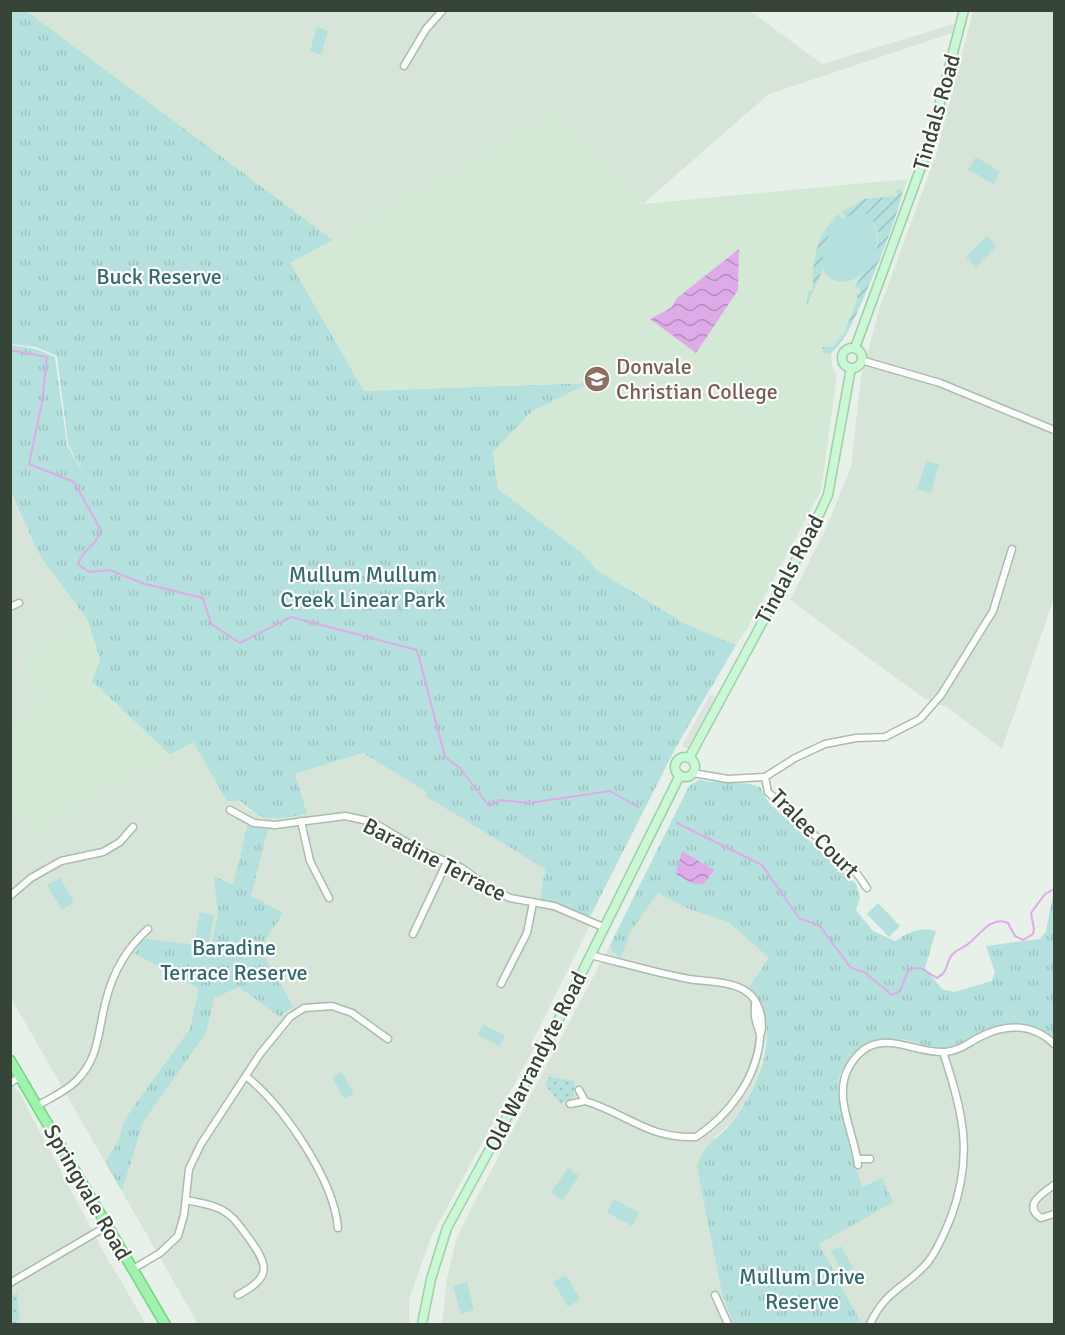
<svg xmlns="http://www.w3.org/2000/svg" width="1065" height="1335" viewBox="0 0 1065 1335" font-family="Signika,sans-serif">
<defs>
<pattern id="grass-dots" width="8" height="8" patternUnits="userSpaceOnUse" patternTransform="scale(1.5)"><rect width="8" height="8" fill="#b4e1dd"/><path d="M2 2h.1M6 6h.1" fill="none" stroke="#9bc2be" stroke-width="1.8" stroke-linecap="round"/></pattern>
<pattern id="park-tufts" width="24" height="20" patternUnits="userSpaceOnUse" patternTransform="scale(1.5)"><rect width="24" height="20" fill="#b4e1dd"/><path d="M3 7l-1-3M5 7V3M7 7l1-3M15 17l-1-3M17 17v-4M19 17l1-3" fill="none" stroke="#9bc2be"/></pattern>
<pattern id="garden-furrows" width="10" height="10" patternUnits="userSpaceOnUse" patternTransform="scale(1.5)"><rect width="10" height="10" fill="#b4e1dd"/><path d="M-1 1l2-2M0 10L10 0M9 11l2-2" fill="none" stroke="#9bc2be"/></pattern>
<pattern id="water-waves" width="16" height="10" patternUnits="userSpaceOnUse" patternTransform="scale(1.5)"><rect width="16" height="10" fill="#dfaae8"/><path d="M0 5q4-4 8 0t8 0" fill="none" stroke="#b68cbd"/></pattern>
</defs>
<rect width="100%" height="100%" fill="#e7f1e9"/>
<g fill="#d6e5d8">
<polygon points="25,11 750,11 822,64 954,24 952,33 769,94 643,204 553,110 333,240"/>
<polygon points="973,11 1054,11 1054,598 1002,749 948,708 922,697 790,600 827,526 851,467 861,377 879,310 937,152"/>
<polygon points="10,493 40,556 87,619 19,655 40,695 11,737"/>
<polygon points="193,742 227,800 237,800 248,810 256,813 295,774 363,753 428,792 425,796 545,869 540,901 590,917 590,925 531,1044 535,1046 432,1235 409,1299 409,1324 198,1324 11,998 10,803 30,835"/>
<polygon points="658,892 689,909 728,922 769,958 757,995 765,1009 768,1029 758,1075 748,1098 731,1123 715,1137 718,1270 722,1293 862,1187 853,1162 837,1088 845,1064 855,1053 882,1040 896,1039 963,1043 983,1030 1006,1024 1029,1023 1054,1039 1054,1324 442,1324 447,1278 456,1240 472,1207 610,945 612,952 621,958 630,932"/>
<polygon points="10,1083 19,1092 102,1249 146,1324 11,1324"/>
</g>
<g fill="#d3e9d6">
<polygon points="553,110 643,204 908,179 880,258 843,338 831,349 832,367 837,375 821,491 747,629 736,645 684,623 597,570 581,552 498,489 493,452 531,412 588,383 364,391 289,263"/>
<polygon points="87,619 100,659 92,681 170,755 30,835 11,803 10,738 40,695 19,655"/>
</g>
<g fill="url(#grass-dots)">
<polygon points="549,1077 574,1081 574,1097 561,1104 545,1085"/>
<polygon points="17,1293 20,1324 12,1324 11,1297"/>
</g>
<g fill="url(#park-tufts)">
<path d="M25,10L333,240L290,263L364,391L589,383L531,412L493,452L498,489L581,552L597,570L684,623L736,645L676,747L590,917L540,901L545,869L425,796L427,792L363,753L295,774L307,814C274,819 266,825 240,801H227L193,742L170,755L92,681L100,659L87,619L40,556L11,493V345L36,349L55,357L67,445L87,480L68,444L57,356L36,347L11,344L10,11Z"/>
<path d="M699,780C720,784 741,780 760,787L769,803L856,884L860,897L856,910L873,931L895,941C910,932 919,926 936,931L925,968L942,989L954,992L992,981L995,972L986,946L1040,939L1046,931L1054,891V1039C1035,1020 1006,1019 983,1031C970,1037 960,1047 946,1048C927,1049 910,1037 892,1039C865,1042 837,1060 838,1090C838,1103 843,1113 847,1125C852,1146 855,1166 862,1187L882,1178L893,1202L819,1244L860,1321L858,1324H734L722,1293L697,1167C704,1141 719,1140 733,1121C760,1085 785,1024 749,987L769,958L728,922L689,909L658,893L630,932L621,958L612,952L610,945L689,786Z"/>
<polygon points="248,824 268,828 251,896 283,913 260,949 293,1006 280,1017 239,987 214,998 206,1033 143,1122 122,1191 105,1162 118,1142 125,1119 190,1029 199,989 134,953 143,939 211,946 218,916 214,876 233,885"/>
</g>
<g fill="url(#garden-furrows)">
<path d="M902,189C906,201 854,325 843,340C839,345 834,350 830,354L823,353L822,347H832L841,338L839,334L843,336L858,298L855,294L860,293L859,287L855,288C863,265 895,243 867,214L846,218L842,212L864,199L897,196L896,190Z"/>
<path d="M839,214L843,220L825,244L822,271L807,305L808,292L813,289C812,261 816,234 839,214Z"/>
</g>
<g fill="#b4e1dd">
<polygon points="317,27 328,31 321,55 310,51"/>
<polygon points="976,157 1000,172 993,184 968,169"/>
<path d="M854,214H867C898,244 852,306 824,272C818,250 830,221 854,214Z"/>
<polygon points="987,236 997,246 976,267 966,257"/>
<polygon points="926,461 939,464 931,493 917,489"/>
<polygon points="60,878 74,902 62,910 47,885"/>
<polygon points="878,903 900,926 889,937 867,914"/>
<polygon points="200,912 214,915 209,943 195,941"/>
<polygon points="483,1024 505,1036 500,1046 478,1035"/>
<polygon points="342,1072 354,1094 344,1099 332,1077"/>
<polygon points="568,1168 579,1176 563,1200 551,1192"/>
<polygon points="614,1199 639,1213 632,1226 607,1212"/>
<polygon points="841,1246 853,1268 843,1273 831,1251"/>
<polygon points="566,1275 580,1299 568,1307 553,1282"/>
<polygon points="467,1282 474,1310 461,1314 453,1286"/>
</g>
<polygon fill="#dfe3df" points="710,694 716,697 687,749 682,746"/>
<g fill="url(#water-waves)">
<polygon points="739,249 738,290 696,353 650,319 671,308 677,298"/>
<polygon points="682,851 714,870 704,884 691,883 676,874"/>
</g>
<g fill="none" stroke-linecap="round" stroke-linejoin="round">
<g stroke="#dfaae8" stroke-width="2">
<path d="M10,350L47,357L42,402L29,464L74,482L101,530C97,546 82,549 78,564L89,572L110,570L142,583L203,598L211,624L240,643L291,617L417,650L445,757L460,768L489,806L500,800L529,803L610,791L638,807"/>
<path d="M677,823L762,865L799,918L820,926L851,968L864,972L892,995L900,991L909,969L921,968L937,978C949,972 945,963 952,955C956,950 963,948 968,944C979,936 991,915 1008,923L1015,936L1023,940L1033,934L1034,929L1031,913L1045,894L1054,889"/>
</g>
<defs>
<g id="minor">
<polyline points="404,66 426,29 443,10"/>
<polyline points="861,360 940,383 1054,430"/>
<polyline points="10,607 19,603"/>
<polyline points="693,773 728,779 765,777 795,758 825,744 856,738 885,737 920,719 941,695 993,611 1012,549"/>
<polyline points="765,777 768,792 858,875 867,888"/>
<polyline points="230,810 254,823 275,825 345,816 373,822 423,852 462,868 485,885 510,898 554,906 603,927"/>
<polyline points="301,821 310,861 329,898"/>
<polyline points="10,896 31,878 61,861 103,852 120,842 133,827"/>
<polyline points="413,934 447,862"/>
<path d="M590,955C623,963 656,973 689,979C707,982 732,981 747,992C759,1000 764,1020 761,1033"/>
<polyline points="501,984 527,933 533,903"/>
<path d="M247,1077C284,1107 334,1180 338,1228"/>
<polyline points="10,1083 20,1077"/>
<path d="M585,1101C628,1114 648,1139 696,1137C729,1115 756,1079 760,1039C761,1032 757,1028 756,1021C754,1016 755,1009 755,1003"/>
<polyline points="570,1104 585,1101 579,1090"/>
<path d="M37,1106C50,1098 65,1092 76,1081C100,1058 98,1029 106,1000C113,972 127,948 148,929"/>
<polyline points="858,1159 870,1159"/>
<path d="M858,1165C855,1134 832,1097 849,1067C875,1022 911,1054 945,1052C960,1051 969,1042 982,1036C1007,1023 1034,1024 1054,1044"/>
<path d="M1054,1185C1043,1193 1022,1205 1041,1218L1054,1214"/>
<path d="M186,1200C198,1203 212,1204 222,1210C234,1216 240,1227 248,1237C269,1266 272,1277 238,1295"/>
<polyline points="133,1269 160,1253 178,1236 184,1215 189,1169 201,1144 260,1054 290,1017 304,1008 332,1006 352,1013 388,1039"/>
<polyline points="10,1283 107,1226"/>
<polyline points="715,1295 728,1324"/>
<path d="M870,1324C886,1289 906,1288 928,1262C938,1249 945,1232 951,1217C974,1155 963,1112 943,1052"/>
</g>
<g id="secondary">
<circle cx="852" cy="358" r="10"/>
<polyline points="855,348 929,145 964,10"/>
<circle cx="685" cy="767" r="10"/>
<polyline points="689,758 809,536 828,495 851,368"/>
<polyline points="422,1324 431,1279 447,1228 544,1049 680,775"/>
</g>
<polyline id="primary" points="10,1060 165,1324"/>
</defs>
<use href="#minor" stroke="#abbcad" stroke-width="9"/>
<use href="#secondary" stroke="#9dcfa7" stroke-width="11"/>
<use href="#primary" stroke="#71d680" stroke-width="12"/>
<use href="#minor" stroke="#fff" stroke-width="6"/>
<use href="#secondary" stroke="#caf8d4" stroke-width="8"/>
<use href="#primary" stroke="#9ff3ad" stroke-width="9"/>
</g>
<defs>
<symbol id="school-disc" viewBox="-11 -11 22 22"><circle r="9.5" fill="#8d6e63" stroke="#fff"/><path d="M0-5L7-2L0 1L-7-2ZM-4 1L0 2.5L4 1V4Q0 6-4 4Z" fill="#fff"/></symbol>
</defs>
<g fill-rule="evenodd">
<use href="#school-disc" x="582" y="364" width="30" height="30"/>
</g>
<g text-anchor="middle" stroke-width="4.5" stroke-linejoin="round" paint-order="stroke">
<g font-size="22" fill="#374438" stroke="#fff">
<text transform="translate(936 112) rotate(-74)" y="8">Tindals Road</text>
<text transform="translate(789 569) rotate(-62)" y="8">Tindals Road</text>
<text transform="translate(815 833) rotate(45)" y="8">Tralee Court</text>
<text transform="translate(435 859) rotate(27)" y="8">Baradine Terrace</text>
<text transform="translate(535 1061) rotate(-63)" y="8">Old Warrandyte Road</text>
<text transform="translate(88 1192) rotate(60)" y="8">Springvale Road</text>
</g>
<g font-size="22" fill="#316a6f" stroke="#fff">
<text x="159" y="284">Buck Reserve</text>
<text x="363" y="582">Mullum Mullum<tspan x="363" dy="25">Creek Linear Park</tspan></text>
<text x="234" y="955">Baradine<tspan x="234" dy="25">Terrace Reserve</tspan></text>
<text x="802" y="1284">Mullum Drive<tspan x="802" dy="25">Reserve</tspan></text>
</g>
<g font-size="22" fill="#785e54" stroke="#fff" text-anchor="start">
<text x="616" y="374">Donvale<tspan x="616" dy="25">Christian College</tspan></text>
</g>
</g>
<rect width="1065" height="1335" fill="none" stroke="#374438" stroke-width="24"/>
</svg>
